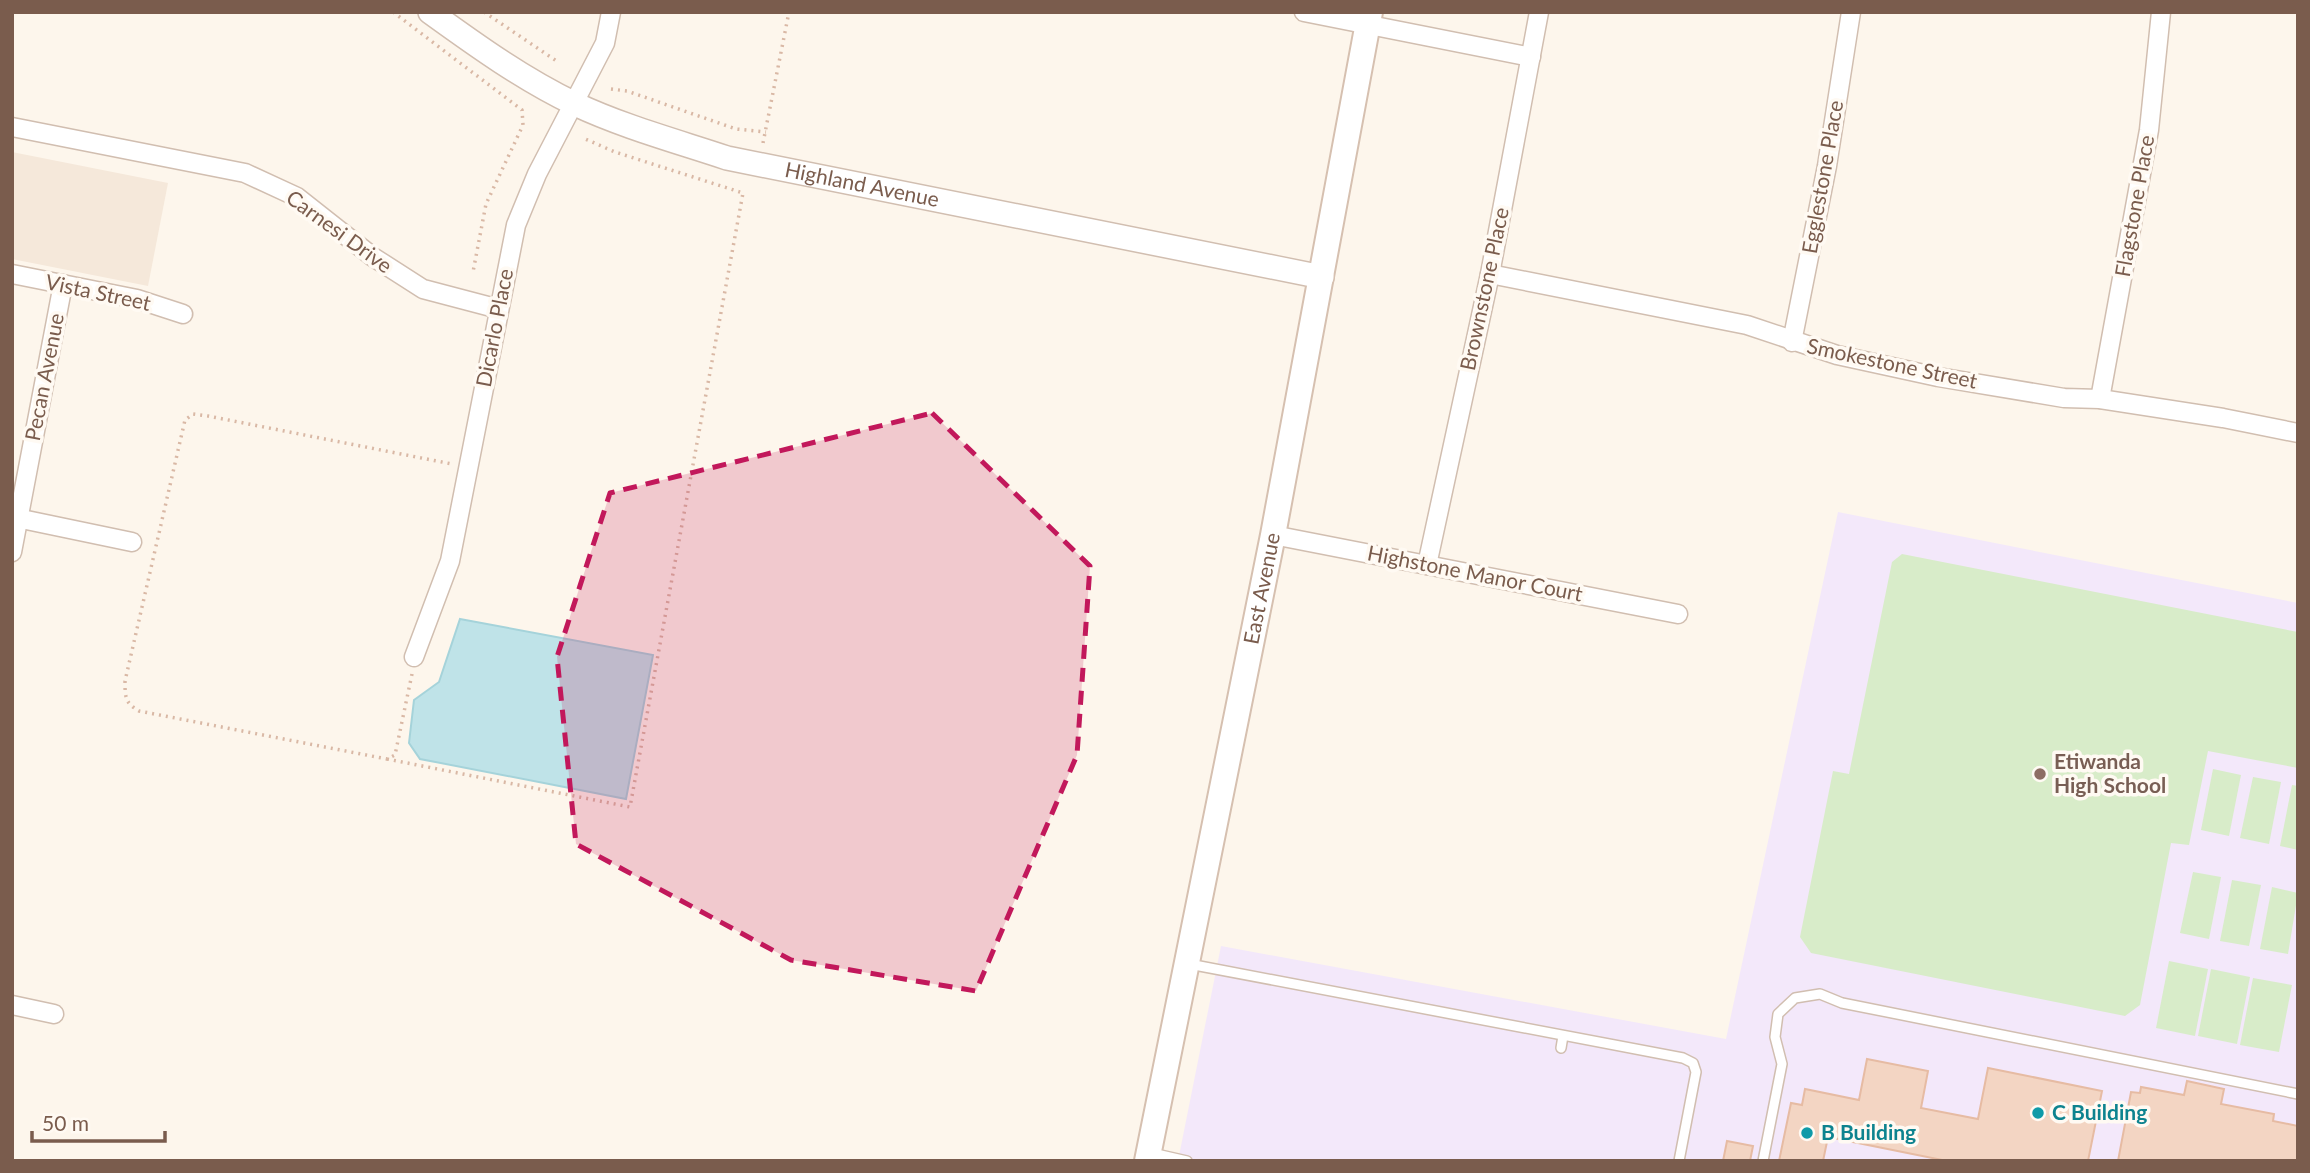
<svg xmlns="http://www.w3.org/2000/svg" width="2310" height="1173" viewBox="0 0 2310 1173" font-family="Lato,sans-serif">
<rect width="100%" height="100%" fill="#fdf6ec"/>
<polygon fill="#f5e8da" points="12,152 168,183 148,286 12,259"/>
<polygon fill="#f3e8fa" points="1838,512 2298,603 2298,1161 1178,1161 1221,946 1726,1039"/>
<g fill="#d8ecc9">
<polygon points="1902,554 2298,632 2298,768 2208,751 2189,845 2171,843 2140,1005 2125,1016 1811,953 1800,937 1833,771 1849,774 1892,562"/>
<polygon points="2213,769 2241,775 2229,836 2201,830"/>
<polygon points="2253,777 2281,782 2269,844 2240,838"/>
<polygon points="2292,785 2298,786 2298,850 2280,846"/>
<polygon points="2193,872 2221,877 2209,939 2180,933"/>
<polygon points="2232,880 2261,885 2249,946 2220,941"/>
<polygon points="2272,887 2298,893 2288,954 2260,949"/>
<polygon points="2169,961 2208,969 2195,1036 2156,1028"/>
<polygon points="2211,969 2250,977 2237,1044 2198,1036"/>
<polygon points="2253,978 2292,985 2279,1052 2240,1045"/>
</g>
<polygon fill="#bfe3e8" stroke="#a5d3da" stroke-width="2" points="460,619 653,655 626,799 420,759 409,743 414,700 439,682"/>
<g fill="#f3d5c3" stroke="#e6bba3" stroke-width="2">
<polygon points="1867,1059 1928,1071 1921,1108 1978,1119 1988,1068 2102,1091 2088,1161 1947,1161 1828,1137 1823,1161 1779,1161 1791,1103 1802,1105 1805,1089 1859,1100"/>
<polygon points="2187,1081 2224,1089 2221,1104 2274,1114 2273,1121 2298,1126 2298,1161 2118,1161 2131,1092 2140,1093 2141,1087 2184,1095"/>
<polygon points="1727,1141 1753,1146 1750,1161 1723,1161"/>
</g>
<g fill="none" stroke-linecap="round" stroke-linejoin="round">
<defs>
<g id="service">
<polyline points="1189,964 1683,1058 1693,1063 1696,1072 1679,1161"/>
<polyline points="1561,1048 1563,1036"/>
<polyline points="1152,1153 1187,1161"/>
<polyline points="1763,1161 1782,1064 1775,1037 1778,1014 1795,998 1820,994 1842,1003 2298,1094"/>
</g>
<g id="minor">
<polyline points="1304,12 1531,57"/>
<polyline points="12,127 245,173 297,197 373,257 423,289 499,309"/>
<polyline points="12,274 137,299 183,314"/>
<polyline points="1490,274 1747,325 1837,355 1938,377 2064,398 2100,399 2223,418 2298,433"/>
<polyline points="1792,342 1827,166 1851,12"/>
<polyline points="2100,399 2149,130 2161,12"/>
<polyline points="12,517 132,542"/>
<polyline points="1273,535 1678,614"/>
<polyline points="12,552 63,284"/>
<polyline points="1427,565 1490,274 1539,12"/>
<polyline points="414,657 450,561 516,225 537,174 605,43 611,12"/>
<polyline points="12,1005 54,1014"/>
</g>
<g id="tertiary">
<path id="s1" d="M430,12C477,46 523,79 575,104C624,127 676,141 727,158L1322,277"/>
</g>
<g id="secondary">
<path id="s2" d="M1147,1161L1273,535L1370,12"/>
</g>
</defs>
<use href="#service" stroke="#d1beb0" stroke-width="12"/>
<use href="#minor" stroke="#d1beb0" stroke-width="21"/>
<use href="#tertiary" stroke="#d1beb0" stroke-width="26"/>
<use href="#secondary" stroke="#d6c0b0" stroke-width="28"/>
<g stroke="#d9b8a5" stroke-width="3.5" stroke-dasharray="2 5" stroke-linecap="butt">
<polyline points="393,12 522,110 523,125 486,204 473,272"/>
<polyline points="484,12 558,62"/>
<polyline points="611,89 627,91 736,129 766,132"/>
<polyline points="763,143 789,12"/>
<path d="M412,674L395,755L387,759L139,711C125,703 125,697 125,681L185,420L193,414L208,416L452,464"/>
<polyline points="387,759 630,807 743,193 615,152 583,138"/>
</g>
<use href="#service" stroke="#fff" stroke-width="9"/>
<use href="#minor" stroke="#fff" stroke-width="18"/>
<use href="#tertiary" stroke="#fff" stroke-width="23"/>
<use href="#secondary" stroke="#fff" stroke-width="24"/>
</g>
<path fill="#c2185b" fill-opacity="0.2" stroke="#c2185b" stroke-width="5" stroke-dasharray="14 9" stroke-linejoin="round" d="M932,413L1090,566L1077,755L976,991L791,960L576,844L557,657L610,493Z"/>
<circle fill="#8d6e63" stroke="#fffaf3" stroke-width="2.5" cx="2040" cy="774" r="7"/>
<g fill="#0f9aa8" stroke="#fffaf3" stroke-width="2.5">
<circle cx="2038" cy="1113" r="7"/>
<circle cx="1807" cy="1133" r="7"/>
</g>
<g text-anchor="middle" stroke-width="7" stroke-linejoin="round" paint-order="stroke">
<g font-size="21" fill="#7a5c4d" stroke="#fffaf3">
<text transform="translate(1823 177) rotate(-80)" y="7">Egglestone Place</text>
<text dy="7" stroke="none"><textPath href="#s1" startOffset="471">Highland Avenue</textPath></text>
<text transform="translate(2135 206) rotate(-80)" y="7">Flagstone Place</text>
<text transform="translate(339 232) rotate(36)" y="7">Carnesi Drive</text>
<text transform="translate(1485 289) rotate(-78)" y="7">Brownstone Place</text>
<text transform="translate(98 293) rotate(12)" y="7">Vista Street</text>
<text transform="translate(495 328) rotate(-79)" y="7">Dicarlo Place</text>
<text transform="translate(1892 364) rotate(12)" y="7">Smokestone Street</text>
<text transform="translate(45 377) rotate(-79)" y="7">Pecan Avenue</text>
<text transform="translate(1475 574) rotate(11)" y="7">Highstone Manor Court</text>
<text dy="7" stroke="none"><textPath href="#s2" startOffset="584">East Avenue</textPath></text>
</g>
<g font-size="21" font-weight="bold" fill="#785e54" stroke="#fffaf3" text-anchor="start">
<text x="2054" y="769">Etiwanda<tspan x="2054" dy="24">High School</tspan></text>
</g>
<g font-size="21" font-weight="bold" fill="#0d838f" stroke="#fffaf3" text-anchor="start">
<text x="2052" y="1120">C Building</text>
<text x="1821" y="1140">B Building</text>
</g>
</g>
<rect width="2310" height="1173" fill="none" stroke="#7a5c4d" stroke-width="28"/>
<path d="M32 1131v10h133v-10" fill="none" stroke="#7a5c4d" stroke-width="3.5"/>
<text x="42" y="1131" font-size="21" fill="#7a5c4d" stroke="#fffaf3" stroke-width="5" paint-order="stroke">50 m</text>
</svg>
